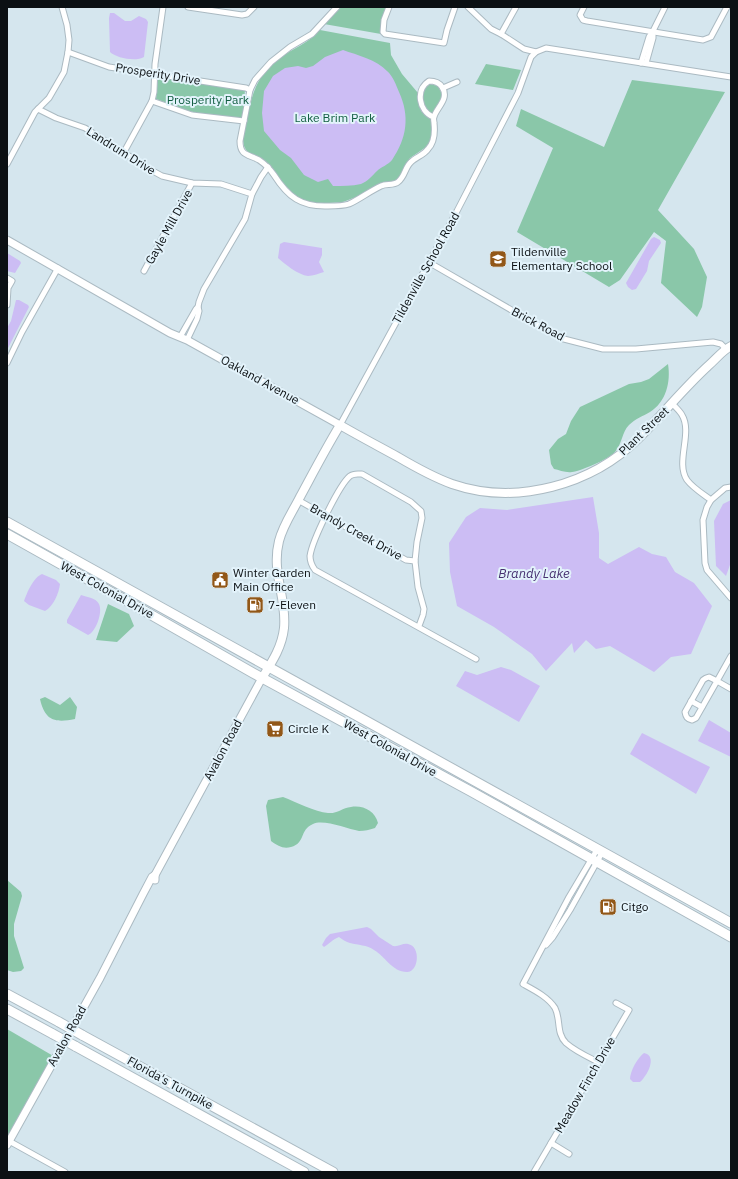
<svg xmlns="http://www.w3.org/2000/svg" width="738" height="1179" viewBox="0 0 738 1179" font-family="'IBM Plex Sans',sans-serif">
<rect width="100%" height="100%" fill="#d5e6ee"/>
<g fill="#8ac7a9">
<polygon points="340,7 386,7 381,23 381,34 324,24"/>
<path d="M320,30L390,43L391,55L402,74L418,93L421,111L432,120L433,132L429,145L410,158L400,178L391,183L382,184L356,197L343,202L316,204L298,199L276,175L246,150L244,146L243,140C250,108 250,79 280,58C293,48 309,43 320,30Z"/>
<polygon points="486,64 521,70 513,90 475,84"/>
<polygon points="160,77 245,90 243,115 241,118 210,116 189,111 156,99 158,79"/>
<polygon points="632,80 725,92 658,210 694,249 707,277 702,307 697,317 661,283 666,241 654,232 620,280 609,287 517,232 553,148 516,126 521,109 604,147"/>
<path d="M430,84L438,86L442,94L441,99L433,114H431C422,105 418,92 430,84Z"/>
<path d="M668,364C671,382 666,402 650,412C643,416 635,419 629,425C622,432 622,444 615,452C609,459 581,471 572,472C566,473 559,470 554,469L551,464L549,450L558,439L566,434L571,421L580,407L629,384L641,382L649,379Z"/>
<polygon points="108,604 129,614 134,626 117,642 96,640"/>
<path d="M45,697L60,705L70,697L77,707L75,719C55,723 45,721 40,699Z"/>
<path d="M283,797C296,802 315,812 328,813C337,814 342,808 351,807C363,805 375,811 378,823L375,828C369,830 365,831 359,831C347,829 324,819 313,824C299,830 306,843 291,847C283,849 278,846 271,841L266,806L268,800Z"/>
<polygon points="7,880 21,892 22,896 14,924 14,936 24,968 21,971 13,972 7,970"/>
<polygon points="7,1029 55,1057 7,1145"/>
</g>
<g fill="#ccbdf4">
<path d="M110,13H114L125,21H131L139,16L146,19L148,22L144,57C136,62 116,58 110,52L109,18Z"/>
<path d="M343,50C357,55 377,60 387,71C393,76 396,85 399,92C410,116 407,138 392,160C388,165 381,167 377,171C372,176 368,181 361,184C352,186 342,186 333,186L328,179L318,182L304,175L291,158L280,150L264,131L262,113L264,91L273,76L285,68L298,66L306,68L313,66L325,57Z"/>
<polygon points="654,237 660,240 661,243 649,261 647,271 636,289 632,290 628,287 626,283 651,239"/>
<path d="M284,242L322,248V255L319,262L324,272C320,273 313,276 308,276C298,275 285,264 278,258L280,244Z"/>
<polygon points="7,253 20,261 21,263 15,273 7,271"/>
<polygon points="16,300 19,300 28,305 29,307 7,350 7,328 11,321"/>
<polygon points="593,497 599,533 599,558 608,564 639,547 652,554 666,557 675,572 694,583 712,606 691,654 671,657 654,672 610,646 596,649 586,640 574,653 572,643 546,671 532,654 494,627 457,606 450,572 449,543 466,517 480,508 507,510"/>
<polygon points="731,500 731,562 726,576 716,566 714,521 723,504"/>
<path d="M42,574L56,580L60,584C59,593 53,607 45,611L29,605L24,601C27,592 34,577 42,574Z"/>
<path d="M81,595C87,597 96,598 99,604C103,612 96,632 88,635L67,623V620Z"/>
<polygon points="501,667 511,670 540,686 519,722 456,686 465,671 477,675"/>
<polygon points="709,720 731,733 731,757 698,741"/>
<polygon points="642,733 710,767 696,794 630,754"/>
<path d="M367,927L371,929L379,937L393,946C398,947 403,943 408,944C421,946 419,972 407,972C392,972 385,956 374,950C367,945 358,945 350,943C346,942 342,939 339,937C333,939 329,944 324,947L322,945L326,938L330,934Z"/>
<path d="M644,1053C658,1056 647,1076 640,1082H633L630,1079C630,1071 638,1057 644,1053Z"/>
</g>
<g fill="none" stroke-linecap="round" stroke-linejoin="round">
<defs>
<g id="street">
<polyline points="188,7 242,15 247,14 254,7"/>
<path d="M337,7L312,34L290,47L271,62L255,80L250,90L240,141C240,156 248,154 259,160C265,164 270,169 274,175C288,197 301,207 328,206C335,206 343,206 349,204C360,199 370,191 381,186C386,183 393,186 398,182C405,177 405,167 411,162C416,157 424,155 428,149C434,143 435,132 434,123C434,121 433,119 434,117C436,108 450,99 442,87C439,82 435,81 429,81C415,90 419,111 433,117"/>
<polyline points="389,7 384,20 383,32 385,34 444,43 447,30 455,7"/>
<polyline points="468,7 491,29 501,34 524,49 536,52"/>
<polyline points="584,7 580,15 583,20 587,21 703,40 711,37 727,7"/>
<polyline points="501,34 516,7"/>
<polyline points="68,52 109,67 246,88 250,90"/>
<polyline points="641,63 649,37 653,31 665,7"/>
<polyline points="646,63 653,38 653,32"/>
<polyline points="443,88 457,82"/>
<polyline points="152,101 192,115 244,121"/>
<polyline points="38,109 56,118 85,128 151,170 162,176 192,183 221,184 252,194"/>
<polyline points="124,152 152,101 154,92 155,64 163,7"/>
<polyline points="7,164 35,112 49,98 64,72 68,52 69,40 67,25 62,7"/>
<polyline points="430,263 560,338 603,349 636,349 713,342 721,344 726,349"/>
<polyline points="144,271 192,183"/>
<polyline points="7,278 12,281 8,288 7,305"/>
<polyline points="180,337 196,309 198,307"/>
<polyline points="187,340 197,319 199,311 198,307 199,302 204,289 245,219 252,194 261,177 268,167"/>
<polyline points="7,363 22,332 58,268"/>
<path d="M672,403C675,407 680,411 682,415C693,433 675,462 687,480C693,488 703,494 711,500"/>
<polyline points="340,425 457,211 518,93 531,57 536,52 546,48 731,77"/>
<polyline points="731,487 725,488 711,500 707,507 703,520 705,563 707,570 731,598"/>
<polyline points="298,500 326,516 406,560 415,561"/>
<path d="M419,626L423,615L424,609L418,587L415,561L417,542L422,518L421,511L411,502L362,474C357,474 354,473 350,476C339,485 312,541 310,556C310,562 312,566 315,570L476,659"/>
<polyline points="731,656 717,681 731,689"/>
<path d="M709,677L717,681L696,718L692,720C687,719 686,717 685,712L703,680L706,678Z"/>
<polyline points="691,701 702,707"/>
<polyline points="546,945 553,937 570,910 603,851"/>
<path d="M598,1062C588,1057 575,1051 566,1043C556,1033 561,1020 555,1008C548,997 534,990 523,984L569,897L598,848"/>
<polyline points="9,1141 65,1172"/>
<polyline points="551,1143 569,1154"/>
<polyline points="534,1172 629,1010 616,1003"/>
</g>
<g id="secondary">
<polyline points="7,240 170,333 187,340 340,425"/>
<polyline points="155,880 155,875 262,678"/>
<polyline points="7,1145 100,978 143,894 152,877 155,875"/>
</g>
<path id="primary" d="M262,678C272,662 282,647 284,628C287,597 271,573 279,541C283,525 293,511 300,497C313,473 326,448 340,425C359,436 378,446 398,457C415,467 433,477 452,484C516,506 592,485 639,438C663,414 684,388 708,366C716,359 722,351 731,346"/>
<g id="highway">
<polyline points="7,522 731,923"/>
<polyline points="7,534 148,613 253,673 472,792 731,937"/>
<polyline points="7,994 59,1022"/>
<polyline points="7,1009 53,1034"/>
<polyline points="82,1035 333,1172"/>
<polyline points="75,1046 304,1172"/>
</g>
</defs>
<use href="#street" stroke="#abbac2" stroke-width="7"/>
<use href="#secondary" stroke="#abbac2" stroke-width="9"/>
<use href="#primary" stroke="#abbac2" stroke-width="10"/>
<use href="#highway" stroke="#abbac2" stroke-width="11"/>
<use href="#street" stroke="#fff" stroke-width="5"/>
<use href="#secondary" stroke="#fff" stroke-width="7"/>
<use href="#primary" stroke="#fff" stroke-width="8"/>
<use href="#highway" stroke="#fff" stroke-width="9"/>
<defs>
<g id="highway-bridge">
<polyline points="59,1022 82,1035"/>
<polyline points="53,1034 75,1046"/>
</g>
</defs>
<use href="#highway-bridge" stroke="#abbac2" stroke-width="11" stroke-linecap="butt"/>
<use href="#highway-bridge" stroke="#fff" stroke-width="9"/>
</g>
<defs>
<symbol id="school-square" viewBox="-11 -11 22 22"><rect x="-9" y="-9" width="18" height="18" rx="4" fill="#925717" stroke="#e3f3fb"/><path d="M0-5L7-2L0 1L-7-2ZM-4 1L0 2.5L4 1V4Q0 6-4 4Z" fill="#fff"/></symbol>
<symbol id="civic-square" viewBox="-11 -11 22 22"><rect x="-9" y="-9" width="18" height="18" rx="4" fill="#925717" stroke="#e3f3fb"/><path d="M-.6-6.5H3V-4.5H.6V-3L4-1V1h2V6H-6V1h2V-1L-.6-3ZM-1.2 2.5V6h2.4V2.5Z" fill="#fff"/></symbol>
<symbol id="fuel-square" viewBox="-11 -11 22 22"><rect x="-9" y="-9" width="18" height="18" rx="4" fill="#925717" stroke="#e3f3fb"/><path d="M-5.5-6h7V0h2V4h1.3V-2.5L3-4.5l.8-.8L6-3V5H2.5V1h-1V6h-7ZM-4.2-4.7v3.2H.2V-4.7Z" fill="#fff"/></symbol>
<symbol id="supermarket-square" viewBox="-11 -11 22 22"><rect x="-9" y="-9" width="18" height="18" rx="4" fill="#925717" stroke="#e3f3fb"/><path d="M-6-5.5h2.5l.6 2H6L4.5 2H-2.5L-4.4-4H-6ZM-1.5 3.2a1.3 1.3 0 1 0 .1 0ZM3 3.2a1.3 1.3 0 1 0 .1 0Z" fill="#fff"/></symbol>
</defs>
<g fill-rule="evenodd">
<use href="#school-square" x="488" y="249" width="20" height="20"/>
<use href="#civic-square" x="210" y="570" width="20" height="20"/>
<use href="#fuel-square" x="245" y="595" width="20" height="20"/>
<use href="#supermarket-square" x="265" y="719" width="20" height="20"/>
<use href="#fuel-square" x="598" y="897" width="20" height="20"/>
</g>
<g text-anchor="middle" stroke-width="4" stroke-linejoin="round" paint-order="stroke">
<g font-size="12" fill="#0b1013" stroke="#e3f3fb">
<text transform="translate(158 74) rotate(9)" y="4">Prosperity Drive</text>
<text transform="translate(121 151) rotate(32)" y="4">Landrum Drive</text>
<text transform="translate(169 227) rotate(-61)" y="4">Gayle Mill Drive</text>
<text transform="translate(426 268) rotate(-61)" y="4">Tildenville School Road</text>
<text transform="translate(538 324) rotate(28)" y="4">Brick Road</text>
<text transform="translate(260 380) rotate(29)" y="4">Oakland Avenue</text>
<text transform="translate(644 431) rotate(-44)" y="4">Plant Street</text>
<text transform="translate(356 532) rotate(29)" y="4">Brandy Creek Drive</text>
<text transform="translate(107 590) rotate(29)" y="4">West Colonial Drive</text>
<text transform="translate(390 748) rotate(29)" y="4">West Colonial Drive</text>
<text transform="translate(223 750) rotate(-62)" y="4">Avalon Road</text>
<text transform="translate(67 1036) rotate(-61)" y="4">Avalon Road</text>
<text transform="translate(170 1083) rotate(29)" y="4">Florida's Turnpike</text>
<text transform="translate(585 1085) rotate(-60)" y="4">Meadow Finch Drive</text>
</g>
<g font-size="12" fill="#125e41" stroke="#e3f3fb">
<text x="208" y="104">Prosperity Park</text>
<text x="335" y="122">Lake Brim Park</text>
</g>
<g font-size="12" fill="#0b1013" stroke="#e3f3fb" text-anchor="start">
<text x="511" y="256">Tildenville<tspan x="511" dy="14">Elementary School</tspan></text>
<text x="233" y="577">Winter Garden<tspan x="233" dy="14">Main Office</tspan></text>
<text x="268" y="609">7-Eleven</text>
<text x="288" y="733">Circle K</text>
<text x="621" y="911">Citgo</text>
</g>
<g font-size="13" font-style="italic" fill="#473171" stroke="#e3f3fb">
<text x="534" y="578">Brandy Lake</text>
</g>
</g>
<rect width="738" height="1179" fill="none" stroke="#0b1013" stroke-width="16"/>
</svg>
